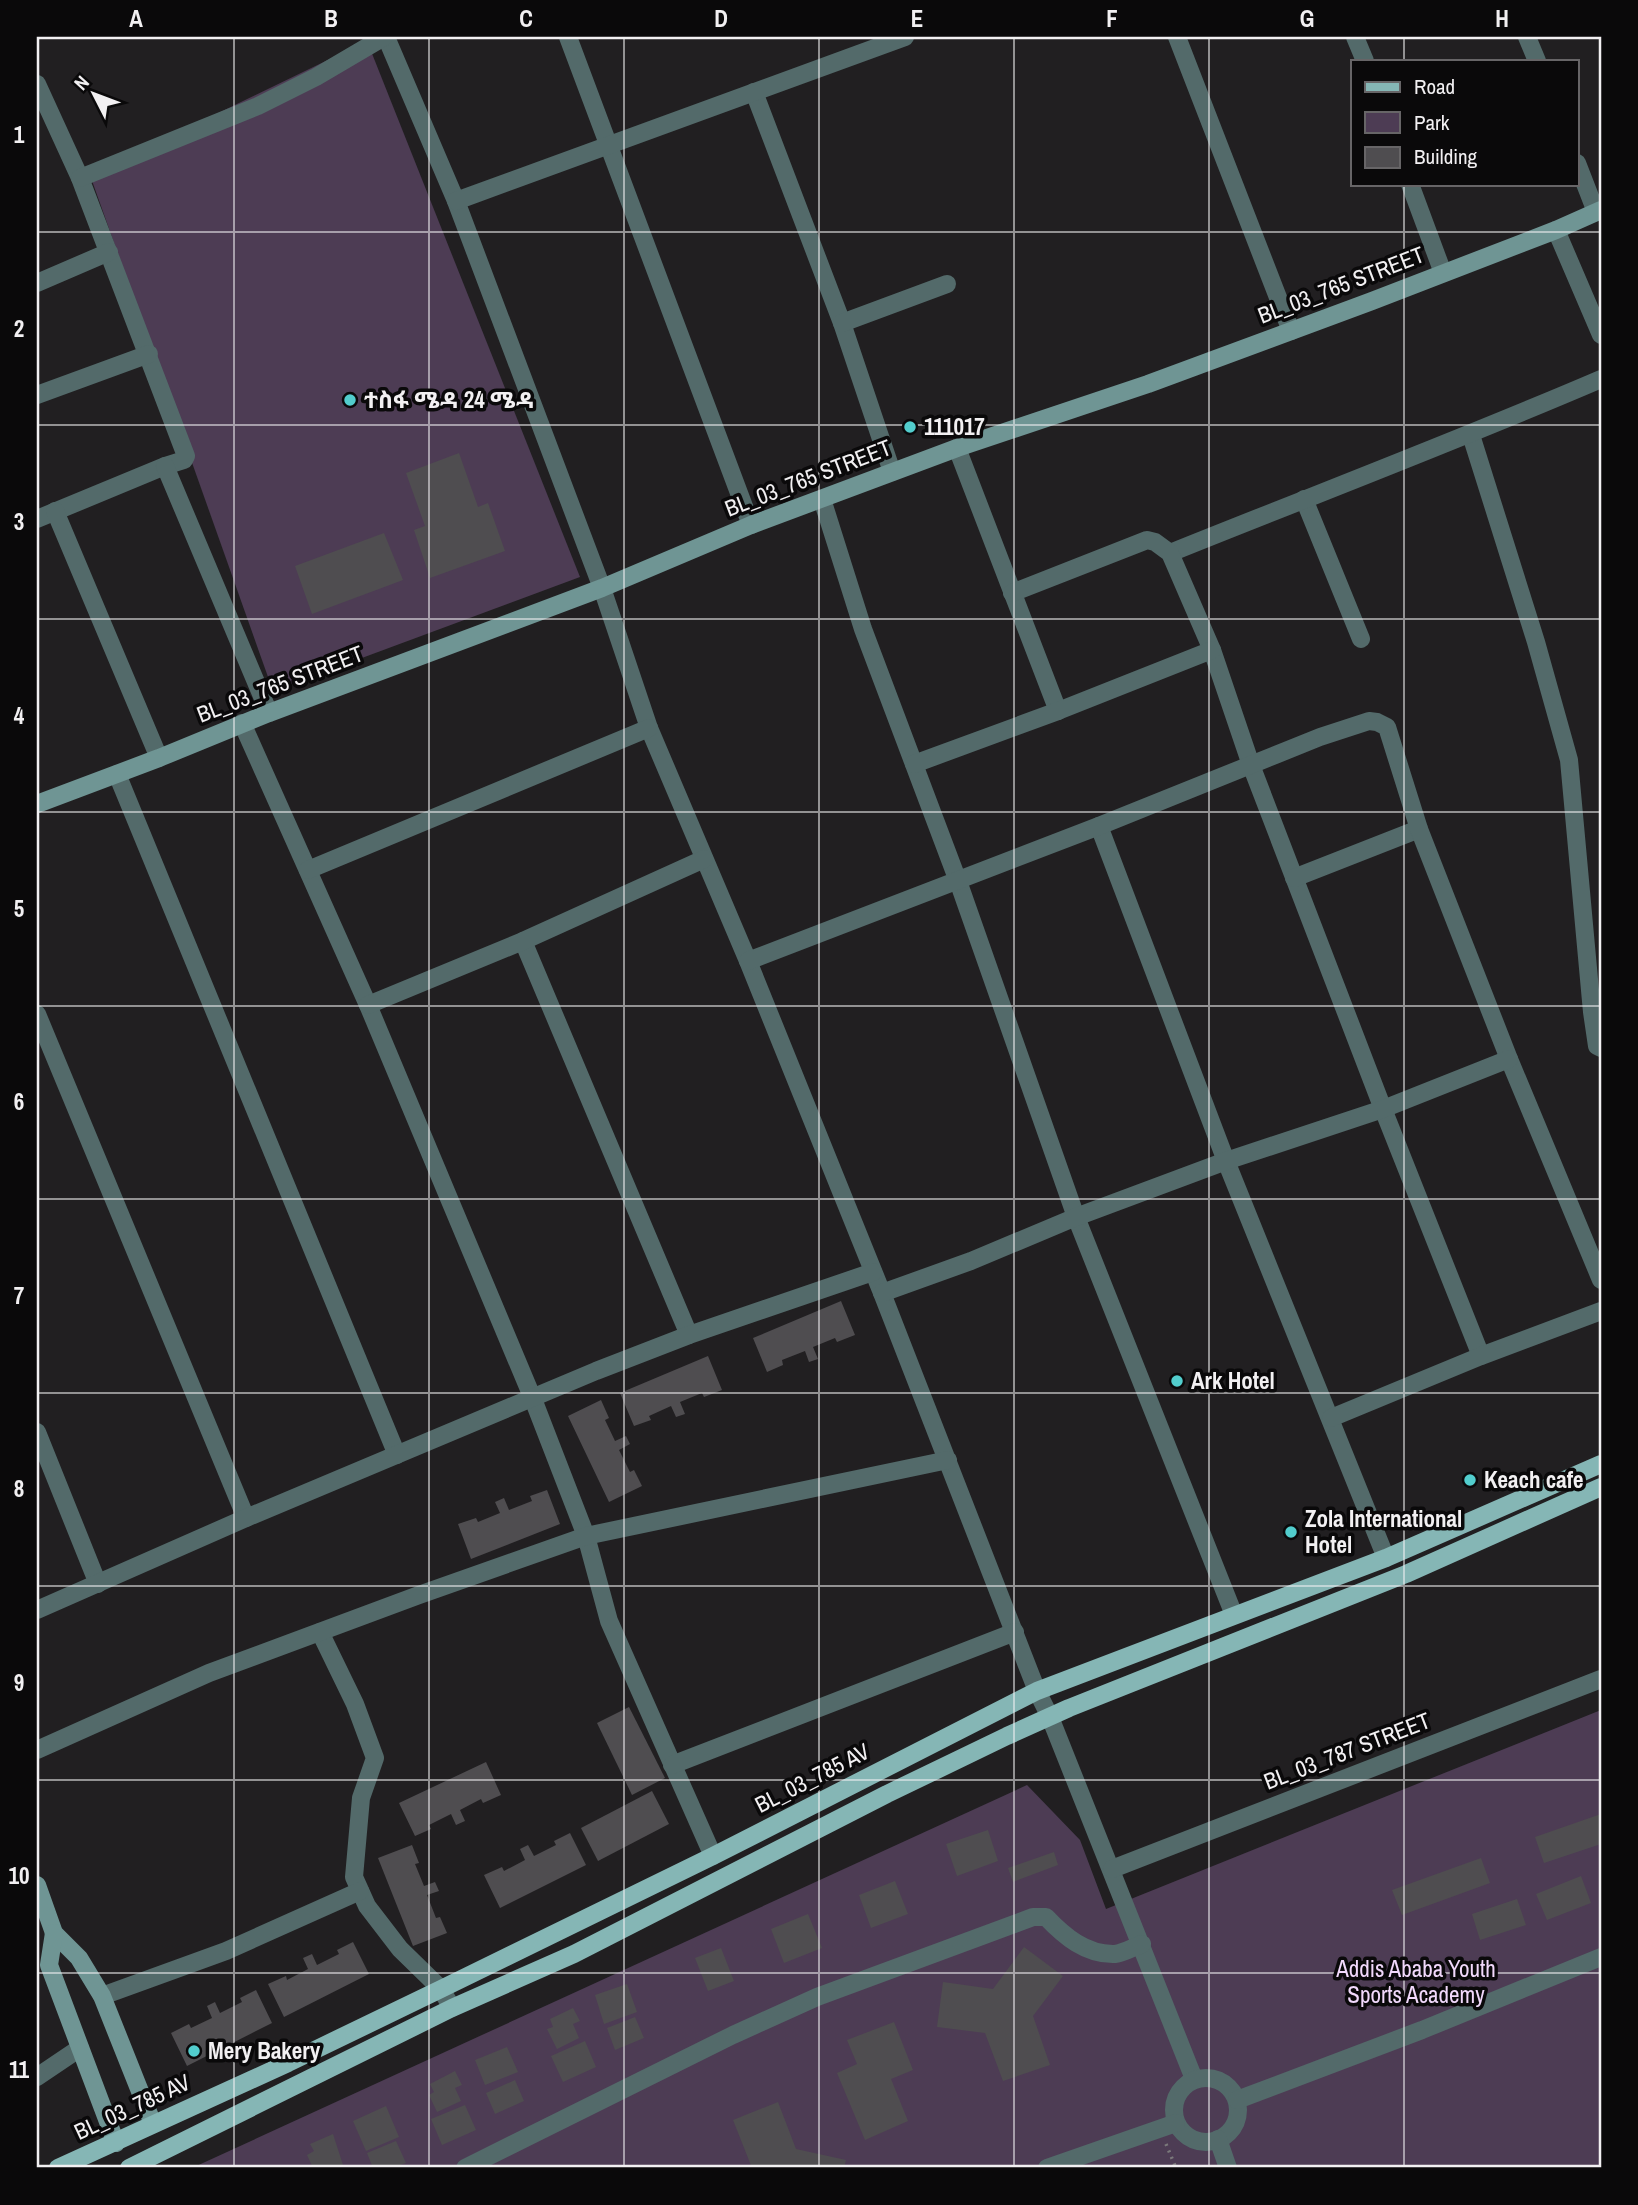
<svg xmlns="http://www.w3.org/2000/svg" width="1638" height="2205" viewBox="0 0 1638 2205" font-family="'Archivo Narrow','Noto Sans Ethiopic',sans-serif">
<rect width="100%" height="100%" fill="#211f21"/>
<g fill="#4d3c54">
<polygon points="367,41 580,577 273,691 90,175"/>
<polygon points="1601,1710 1601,2168 192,2168 1027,1785 1080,1840 1106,1909"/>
</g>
<g fill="#4f4d50">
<polygon points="459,453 478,507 488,503 505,551 430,578 414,530 425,526 406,473"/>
<polygon points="384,533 403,580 312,614 295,566"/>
<polygon points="841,1301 855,1335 837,1342 835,1338 813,1347 818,1359 809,1362 805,1351 782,1360 783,1365 767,1372 753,1338"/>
<polygon points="708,1356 722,1390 704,1397 702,1393 680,1402 685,1414 676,1417 671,1406 649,1416 651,1420 634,1426 620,1393"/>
<polygon points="601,1400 609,1418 605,1420 615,1441 626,1436 630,1444 619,1450 630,1472 634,1470 642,1486 609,1502 568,1416"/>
<polygon points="547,1490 560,1524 471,1559 458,1524 476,1518 478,1522 500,1513 495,1502 504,1498 509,1510 532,1501 530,1496"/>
<polygon points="629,1707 665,1778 632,1795 597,1723"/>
<polygon points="486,1762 501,1795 483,1803 481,1799 460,1810 465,1821 456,1825 451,1814 429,1825 431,1829 415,1836 399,1803"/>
<polygon points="652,1791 669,1824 598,1861 581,1828"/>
<polygon points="1601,1814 1601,1844 1544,1863 1535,1837"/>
<polygon points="988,1830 998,1861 957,1876 946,1844"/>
<polygon points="570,1833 586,1865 500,1908 484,1875 502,1867 504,1871 525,1860 520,1849 528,1845 534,1856 556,1845 554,1841"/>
<polygon points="412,1845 419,1863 415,1864 424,1886 435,1882 439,1891 427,1895 436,1918 440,1917 447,1933 413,1946 378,1858"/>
<polygon points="1054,1852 1058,1865 1013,1882 1008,1868"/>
<polygon points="1481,1858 1490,1883 1402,1915 1392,1890"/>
<polygon points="1581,1876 1591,1903 1547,1920 1536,1894"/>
<polygon points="895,1881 908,1914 871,1928 859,1895"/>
<polygon points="1517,1899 1526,1925 1480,1940 1472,1914"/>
<polygon points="808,1914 822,1948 784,1963 771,1929"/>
<polygon points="353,1942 369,1974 284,2017 268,1984 286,1976 287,1980 308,1969 303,1958 312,1954 317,1965 339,1954 337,1950"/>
<polygon points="1024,1947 1063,1976 1033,2016 1050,2065 1003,2081 985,2033 937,2027 943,1982 993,1989"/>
<polygon points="721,1948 734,1981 708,1991 695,1958"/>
<polygon points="627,1984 637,2012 604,2024 595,1995"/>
<polygon points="256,1990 272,2023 187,2066 171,2033 189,2024 191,2028 212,2018 207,2006 215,2002 220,2013 242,2002 240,1998"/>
<polygon points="573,2008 580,2021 573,2024 579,2038 557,2049 547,2029 553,2027 550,2019"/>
<polygon points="635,2017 644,2038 615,2050 607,2028"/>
<polygon points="894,2022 913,2070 891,2079 908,2121 865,2140 837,2073 857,2064 847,2040"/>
<polygon points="585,2041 596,2067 563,2082 551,2056"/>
<polygon points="507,2047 518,2072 485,2085 475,2060"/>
<polygon points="455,2071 462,2085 455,2088 461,2101 437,2112 429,2095 434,2092 430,2084"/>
<polygon points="515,2080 524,2101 495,2114 486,2093"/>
<polygon points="778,2102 796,2149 846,2160 844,2168 752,2168 733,2120"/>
<polygon points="465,2105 476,2130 442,2145 431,2119"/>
<polygon points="386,2106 399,2137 366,2151 353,2121"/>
<polygon points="333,2134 343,2165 335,2168 313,2168 307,2155 314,2151 310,2144"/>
<polygon points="396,2141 406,2163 393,2168 373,2168 367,2153"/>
</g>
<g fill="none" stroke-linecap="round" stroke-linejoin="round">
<polyline stroke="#7b797b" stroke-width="3.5" stroke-dasharray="2 5" stroke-linecap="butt" points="1166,2144 1176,2168"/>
<g stroke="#536a6a" stroke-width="18">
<polyline points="386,37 456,201 602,588 649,728 748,961 882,1293 1037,1691 1050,1717 1194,2079"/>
<polyline points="568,37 751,525"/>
<polyline points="1177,37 1291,331"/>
<polyline points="1355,37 1365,61"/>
<polyline points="1527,37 1537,61"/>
<polyline points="37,84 80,178 186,456 184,460 165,466 37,519"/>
<polyline points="754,92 842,323 892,472"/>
<polyline points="1577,163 1596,212"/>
<polyline points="80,178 258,106 316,77 384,37"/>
<polyline points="1410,184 1443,273"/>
<polyline points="456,201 905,37"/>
<polyline points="1556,230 1601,335"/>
<polyline points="37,283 109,252"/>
<polyline points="842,323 947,284"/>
<polyline points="37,395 149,354"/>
<polyline points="1471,435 1536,642 1569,760 1592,1012 1597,1046 1601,1048"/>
<polyline points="957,448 1058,711"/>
<polyline points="165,466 269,713"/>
<polyline points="822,499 863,629 958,881 1076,1217 1234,1615"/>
<polyline points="1304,499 1361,639"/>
<polyline points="55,511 159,758"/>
<path d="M1170,553C1314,495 1459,440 1601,379"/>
<polyline points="1012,593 1147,540 1155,542 1170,553 1212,650 1251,765 1383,1109 1481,1356"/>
<polyline points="242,723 368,1005 533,1399 586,1536 609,1621 713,1856"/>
<polyline points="914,764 1058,711 1212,650"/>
<polyline points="117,774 397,1455"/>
<polyline points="1099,826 1226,1161 1386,1558"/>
<polyline points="308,870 649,728"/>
<polyline points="1294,878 1419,829"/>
<polyline points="523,941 689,1335"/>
<polyline points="748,961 1099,826 1320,737 1369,721 1377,722 1387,727 1419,829 1509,1059 1601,1280"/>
<polyline points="368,1005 523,941 704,859"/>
<polyline points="37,1014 246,1518"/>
<polyline points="882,1293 971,1261 1076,1217 1226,1161 1383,1109 1509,1059"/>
<polyline points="1331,1418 1481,1356 1601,1311"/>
<polyline points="37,1432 98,1584"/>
<polyline points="37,1610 246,1518 596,1371 689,1335 873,1272"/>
<polyline points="320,1632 355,1704 375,1758 361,1798 354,1877 367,1906 400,1949 441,1989 452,2008"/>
<polyline points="37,1750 209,1673 419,1595 586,1536 948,1460"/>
<polyline points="672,1765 1015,1632"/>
<polyline points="1112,1869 1601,1679"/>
<polyline points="102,1996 226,1951 360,1891"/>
<polyline points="37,2077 80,2048"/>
<circle cx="1206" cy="2110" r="32"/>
<polyline points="1237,2100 1422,2030 1601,1957"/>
<polyline points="1218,2139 1228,2168"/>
<path d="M465,2168L733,2035L817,1997L1033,1917H1046C1064,1936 1086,1955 1115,1954C1123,1953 1134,1947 1142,1944"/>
<polyline points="1047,2168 1176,2123"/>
</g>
<g stroke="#6f9594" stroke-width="18">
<polyline points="37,804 159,758 269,713 602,588 751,525 957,448 1148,384 1372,301 1556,230 1601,210"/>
<polyline points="37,1885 54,1933 79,1958 102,1996 153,2124"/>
<polyline points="54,1933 49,1965 116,2143"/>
</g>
<g stroke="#85b6b5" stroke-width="18">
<polyline points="58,2168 288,2063 441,1989 713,1856 1037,1691 1386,1558 1601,1464"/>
<polyline points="129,2168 452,2008 574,1954 887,1794 1007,1736 1069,1708 1406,1574 1601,1487"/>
</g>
</g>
<path fill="none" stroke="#f2f0f2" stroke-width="2" stroke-opacity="0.55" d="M234,37V2168M429,37V2168M624,37V2168M819,37V2168M1014,37V2168M1209,37V2168M1404,37V61M1404,184V2168M37,232H1601M37,425H1601M37,619H1601M37,812H1601M37,1006H1601M37,1199H1601M37,1393H1601M37,1586H1601M37,1780H1601M37,1973H1601"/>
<g fill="#52cdcd" stroke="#0a090a" stroke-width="2.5">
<circle cx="350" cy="400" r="7"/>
<circle cx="910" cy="427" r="7"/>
<circle cx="1177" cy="1381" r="7"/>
<circle cx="1470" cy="1480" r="7"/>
<circle cx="1291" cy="1532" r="7"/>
<circle cx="194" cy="2051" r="7"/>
</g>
<g text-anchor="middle" stroke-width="7" stroke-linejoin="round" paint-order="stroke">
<g font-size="23" fill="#f2f0f2" stroke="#0a090a">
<text transform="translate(1341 285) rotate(-21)" y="8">BL_03_765 STREET</text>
<text transform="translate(808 478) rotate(-21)" y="8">BL_03_765 STREET</text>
<text transform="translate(280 684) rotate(-21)" y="8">BL_03_765 STREET</text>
<text transform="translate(1347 1751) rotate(-21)" y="8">BL_03_787 STREET</text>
<text transform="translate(812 1778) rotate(-27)" y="8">BL_03_785 AV</text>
<text transform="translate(132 2107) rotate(-25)" y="8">BL_03_785 AV</text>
</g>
<g font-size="23" font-weight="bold" fill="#f2f0f2" stroke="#0a090a" text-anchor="start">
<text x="364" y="408">ተስፋ ሜዳ 24 ሜዳ</text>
<text x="924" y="435">111017</text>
<text x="1191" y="1389">Ark Hotel</text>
<text x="1484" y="1488">Keach cafe</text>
<text x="1305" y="1527">Zola International<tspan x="1305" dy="26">Hotel</tspan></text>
<text x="208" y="2059">Mery Bakery</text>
</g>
<g font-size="23" fill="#f2d9fc" stroke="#0a090a">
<text x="1416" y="1977">Addis Ababa Youth<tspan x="1416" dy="26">Sports Academy</tspan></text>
</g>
</g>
<rect width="1638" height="2205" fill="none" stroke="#0a090a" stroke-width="77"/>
<rect x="1351" y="60" width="228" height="126" fill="#0a090a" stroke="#676567" stroke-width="2"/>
<rect x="1365" y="82" width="35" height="10" fill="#85b6b5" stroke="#676567" stroke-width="2"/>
<text x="1414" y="94" font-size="21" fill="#f2f0f2">Road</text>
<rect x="1365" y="112" width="35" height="21" fill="#4d3c54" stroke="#676567" stroke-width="2"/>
<text x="1414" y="130" font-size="21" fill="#f2f0f2">Park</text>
<rect x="1365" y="147" width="35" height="21" fill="#4f4d50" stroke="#676567" stroke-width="2"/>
<text x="1414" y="164" font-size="21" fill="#f2f0f2">Building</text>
<g transform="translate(94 94) rotate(312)" stroke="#0a090a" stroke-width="5" paint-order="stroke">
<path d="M0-5L12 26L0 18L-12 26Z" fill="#f2f0f2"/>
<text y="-10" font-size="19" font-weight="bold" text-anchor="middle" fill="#f2f0f2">N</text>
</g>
<rect x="38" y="38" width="1562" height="2128" fill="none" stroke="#f2f0f2" stroke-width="2.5"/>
<g font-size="23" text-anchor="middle" font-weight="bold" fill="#f2f0f2">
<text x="136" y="27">A</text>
<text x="331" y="27">B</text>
<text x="526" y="27">C</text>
<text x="721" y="27">D</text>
<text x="917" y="27">E</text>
<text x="1112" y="27">F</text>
<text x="1307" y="27">G</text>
<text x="1502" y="27">H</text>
<text x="19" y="143">1</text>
<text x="19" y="337">2</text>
<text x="19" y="530">3</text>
<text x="19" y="724">4</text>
<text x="19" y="917">5</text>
<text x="19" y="1110">6</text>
<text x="19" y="1304">7</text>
<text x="19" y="1497">8</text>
<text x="19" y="1691">9</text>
<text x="19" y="1884">10</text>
<text x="19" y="2078">11</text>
</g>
</svg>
